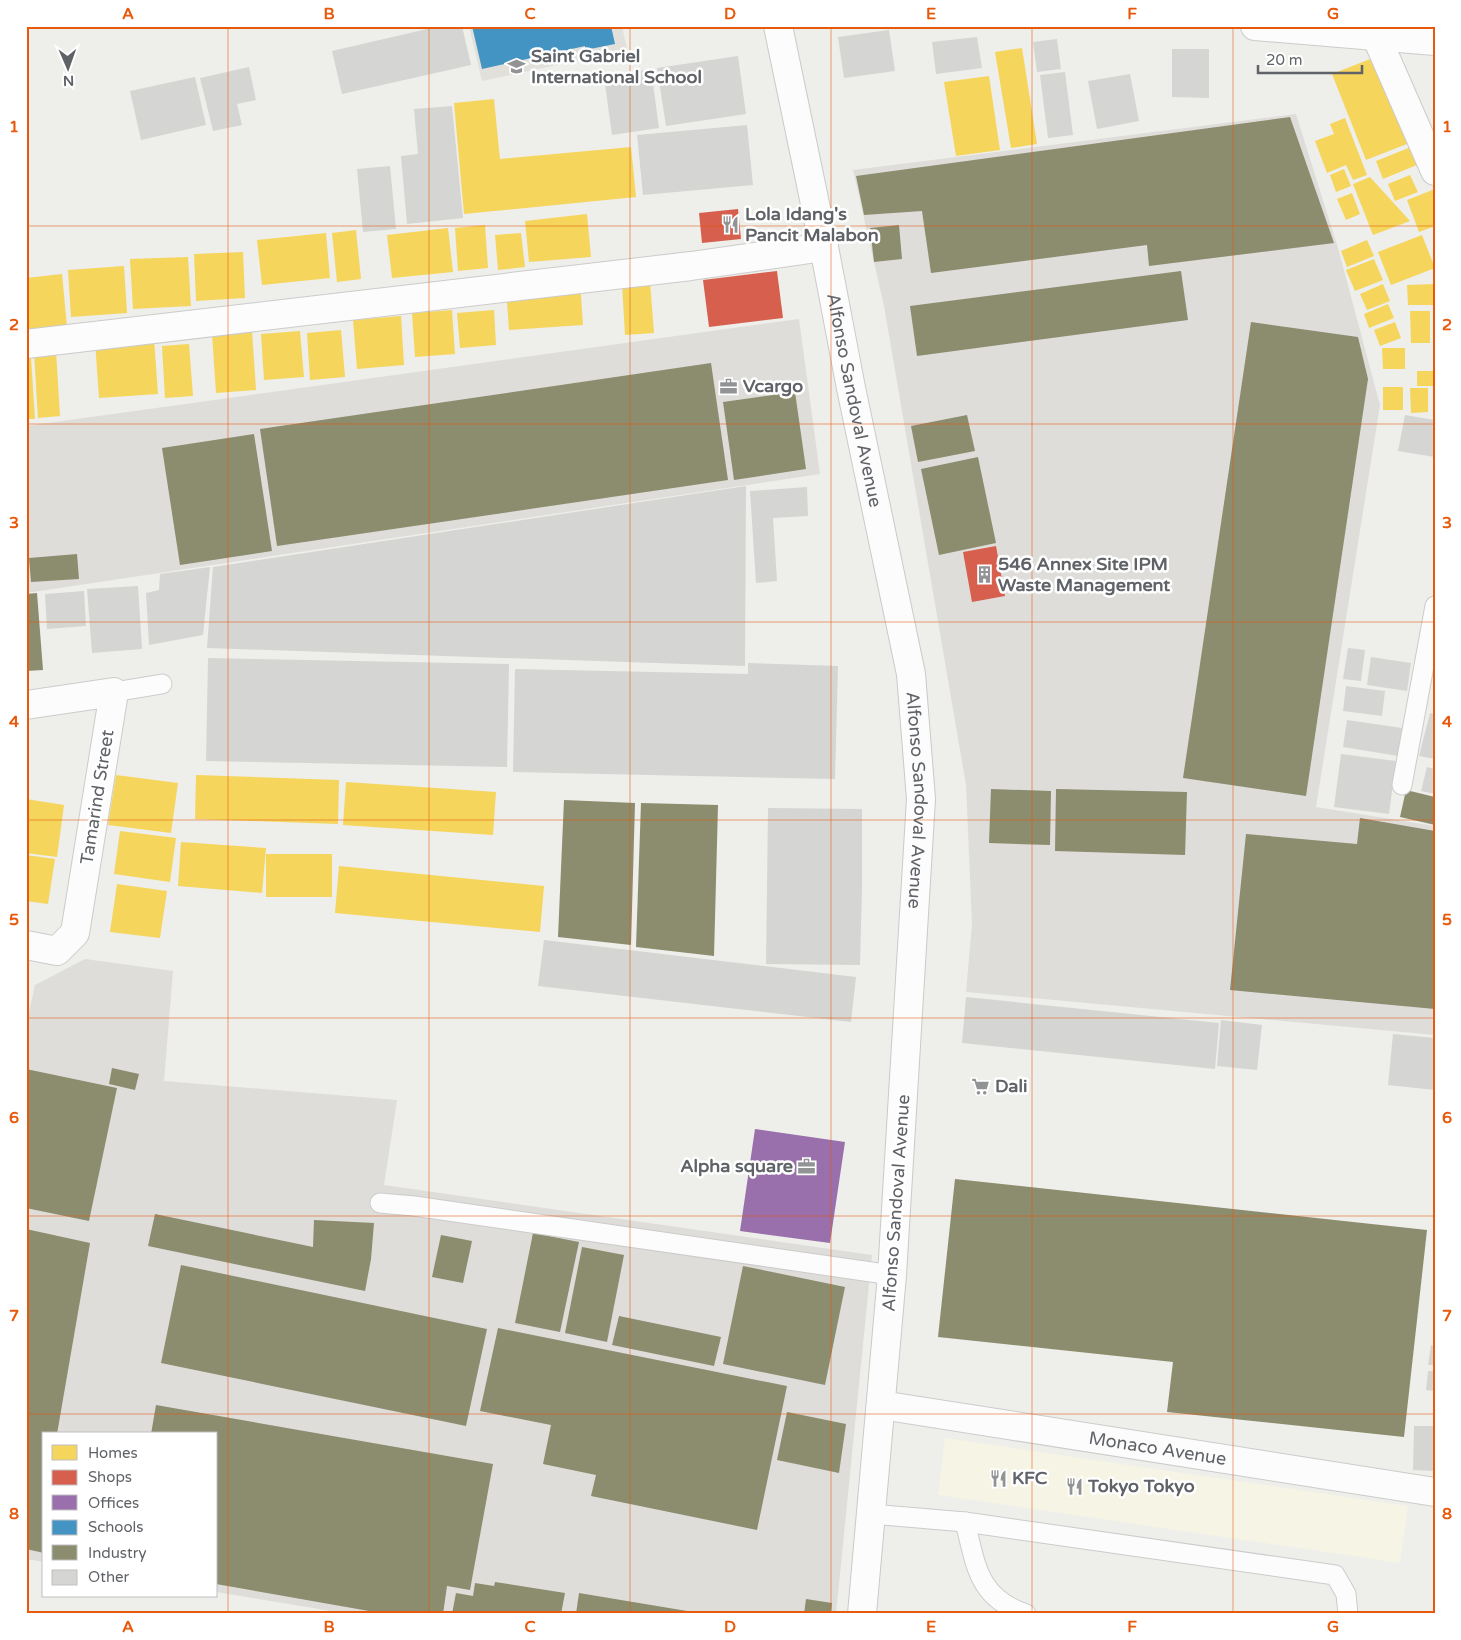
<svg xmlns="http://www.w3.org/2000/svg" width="1461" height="1640" viewBox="0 0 1461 1640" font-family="'Varela Round',sans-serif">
<rect width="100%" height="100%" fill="#eeeeea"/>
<polygon fill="#f6f4e4" points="945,1438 1408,1506 1400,1563 938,1495"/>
<g fill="#deddda">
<polygon points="1296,114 1338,248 1380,405 1316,807 1435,826 1435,1035 966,992 972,924 966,785 884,306 853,170"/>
<polygon points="799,319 820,474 26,593 26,426"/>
<polygon points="85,959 173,971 164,1081 397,1100 384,1185 872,1255 836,1614 349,1614 216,1592 216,1434 44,1434 44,1562 26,1559 26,1026 35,985"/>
</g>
<polygon fill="#e1e0da" points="469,26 622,26 627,50 482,81"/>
<g fill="#f6d55c">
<polygon points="1022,48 1037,144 1011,148 995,52"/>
<polygon points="1378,56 1412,142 1366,160 1332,74"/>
<polygon points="989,76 1000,150 956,156 944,82"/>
<polygon points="494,99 500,159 631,147 636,197 464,214 454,103"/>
<polygon points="1345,118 1367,175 1353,180 1346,165 1327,173 1315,141 1334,134 1330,124"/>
<polygon points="1416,145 1424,162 1383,179 1376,161"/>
<polygon points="1344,169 1351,186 1336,192 1330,175"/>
<polygon points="1410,175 1418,192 1395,201 1388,184"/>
<polygon points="1370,177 1410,221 1373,235 1353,184"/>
<polygon points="1435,189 1435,226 1419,232 1407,200"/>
<polygon points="1352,193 1360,214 1346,220 1337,199"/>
<polygon points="587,214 591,257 529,262 525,221"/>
<polygon points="485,225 488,268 458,271 455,228"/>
<polygon points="448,228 453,272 392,278 387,235"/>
<polygon points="356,230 361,279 337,282 332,233"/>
<polygon points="326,233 330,278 262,285 257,240"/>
<polygon points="521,233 525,267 498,270 495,235"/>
<polygon points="1422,235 1435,268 1391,285 1378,252"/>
<polygon points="1367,240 1374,256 1347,267 1341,251"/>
<polygon points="243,252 245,298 196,301 194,254"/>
<polygon points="188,257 191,306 133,309 130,259"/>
<polygon points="1374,259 1383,280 1355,291 1346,270"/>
<polygon points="124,266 127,313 71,317 68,270"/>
<polygon points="62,274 67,327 26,330 26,278"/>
<polygon points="580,282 583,325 509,330 506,288"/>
<polygon points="650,282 654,333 625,335 622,284"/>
<polygon points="1383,284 1390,301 1367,310 1360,294"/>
<polygon points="1435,284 1435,305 1408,305 1407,285"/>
<polygon points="1388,304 1394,318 1369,328 1364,314"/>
<polygon points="452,310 455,354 415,357 412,313"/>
<polygon points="494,310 496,345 460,348 457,313"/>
<polygon points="1410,311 1430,311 1430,343 1411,343"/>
<polygon points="401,316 404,365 357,369 353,320"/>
<polygon points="1395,322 1401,338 1380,346 1374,330"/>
<polygon points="341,330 345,377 310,380 307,333"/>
<polygon points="252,331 256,390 216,393 212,334"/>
<polygon points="300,331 304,377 264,380 261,334"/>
<polygon points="154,338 158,394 99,398 95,341"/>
<polygon points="189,344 193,396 165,398 162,346"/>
<polygon points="1382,348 1405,348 1405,369 1383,369"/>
<polygon points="56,351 60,416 38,418 34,353"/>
<polygon points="31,357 35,419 26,419 26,358"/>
<rect x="1417" y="371" width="17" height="15"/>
<rect x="1383" y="387" width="20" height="23"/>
<polygon points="1410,388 1428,388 1428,412 1411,413"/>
<polygon points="116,775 178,783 171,833 108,825"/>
<polygon points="196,775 339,780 338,824 195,819"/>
<polygon points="346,782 496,792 493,835 343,825"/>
<polygon points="26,799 64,805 57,857 26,853"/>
<polygon points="120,831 176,838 170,882 114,874"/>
<polygon points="181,842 266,848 262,893 178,886"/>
<rect x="266" y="854" width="66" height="43"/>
<polygon points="26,855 55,859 48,904 26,901"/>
<polygon points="339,866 544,886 540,932 335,913"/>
<polygon points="117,884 167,891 160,938 110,932"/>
</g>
<g fill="#d6604d">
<polygon points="738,209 741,239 702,243 699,213"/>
<polygon points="777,271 783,318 709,327 703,280"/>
<polygon points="996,546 1005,596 972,602 963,552"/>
</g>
<polygon fill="#9970ab" points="755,1129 845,1142 830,1243 740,1231"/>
<polygon fill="#4393c3" points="472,26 611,26 615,44 585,50 585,46 482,69"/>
<g fill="#8c8c6e">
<polygon points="1290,117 1334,243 1149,266 1147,245 931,273 922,211 864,215 856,176"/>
<polygon points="899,225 902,259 874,262 870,228"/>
<polygon points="1181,271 1188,320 917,356 910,306"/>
<polygon points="1251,322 1358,337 1368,379 1306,796 1183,778"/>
<polygon points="711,363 728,480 277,546 260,429"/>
<polygon points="795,392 806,469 734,480 723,402"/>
<polygon points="967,415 975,451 918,462 911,426"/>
<polygon points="254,434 272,551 180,565 162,448"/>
<polygon points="978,457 996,543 939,555 921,469"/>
<polygon points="77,554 79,579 31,582 29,558"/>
<polygon points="37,593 43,670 26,671 26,594"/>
<polygon points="991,789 1051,791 1050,845 989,843"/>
<polygon points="1056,789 1187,792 1185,855 1055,851"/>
<polygon points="1406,790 1435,797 1435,825 1400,817"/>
<polygon points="564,800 635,803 631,945 558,937"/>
<polygon points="641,803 718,805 714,956 636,947"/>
<polygon points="1360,818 1435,831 1435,1009 1230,990 1246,834 1357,844"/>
<polygon points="112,1068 139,1074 135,1090 109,1084"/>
<polygon points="26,1069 117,1088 89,1221 26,1208"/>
<polygon points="955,1179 1427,1230 1404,1437 1167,1412 1173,1362 938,1337"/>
<polygon points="155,1214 313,1247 314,1220 374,1223 371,1259 365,1291 148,1246"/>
<polygon points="26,1229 90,1243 57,1434 44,1434 44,1553 26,1549"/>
<polygon points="533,1233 579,1242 560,1332 515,1323"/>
<polygon points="441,1235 472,1241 463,1283 432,1277"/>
<polygon points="582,1247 624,1255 607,1342 565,1333"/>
<polygon points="181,1265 487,1329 466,1426 161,1363"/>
<polygon points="743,1266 845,1287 825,1385 723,1364"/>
<polygon points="619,1316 721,1337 714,1366 612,1345"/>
<polygon points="498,1328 787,1386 757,1530 591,1496 596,1475 543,1464 551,1425 480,1411"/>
<polygon points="156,1405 493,1464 470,1590 447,1586 443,1614 386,1614 216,1584 216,1434 151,1434"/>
<polygon points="787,1412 846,1424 839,1473 777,1460"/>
<polygon points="495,1582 565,1593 561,1614 452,1614 456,1593 473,1596 475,1583 494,1586"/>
<polygon points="579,1593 699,1613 699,1614 576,1614"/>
<polygon points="806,1599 832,1603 831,1614 804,1614"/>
</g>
<g fill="#d5d5d3">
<polygon points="440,26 462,26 471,65 342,94 332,51"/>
<polygon points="889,30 895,71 844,78 838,37"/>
<polygon points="977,37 982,68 936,74 932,42"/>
<polygon points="1057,39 1061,69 1037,72 1033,42"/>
<polygon points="1172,49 1209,49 1209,98 1172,97"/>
<polygon points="738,56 746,114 666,126 657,68"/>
<polygon points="249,67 256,100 237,104 242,125 213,131 200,78"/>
<polygon points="651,69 659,128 612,135 604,77"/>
<polygon points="1065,72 1073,135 1048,138 1040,75"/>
<polygon points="1130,74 1139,121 1097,129 1088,81"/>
<polygon points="195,77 206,125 141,140 130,91"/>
<polygon points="452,106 463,218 407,224 401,156 418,154 414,109"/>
<polygon points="747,125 753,185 643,195 637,135"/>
<polygon points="390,166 396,229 363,232 357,169"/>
<polygon points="1405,415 1435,420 1435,457 1398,451"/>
<polygon points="746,486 745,666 207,648 213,567"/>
<polygon points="807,487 808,516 773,518 777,581 756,583 750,491"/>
<polygon points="210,567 203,635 149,645 146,593 159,590 160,574"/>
<polygon points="138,586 142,649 92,653 87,589"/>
<polygon points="84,591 86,626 47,629 45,594"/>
<polygon points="1348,648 1365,650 1361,681 1343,679"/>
<polygon points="1371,657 1411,663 1407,691 1367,685"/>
<polygon points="208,658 509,664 507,767 206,761"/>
<polygon points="748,663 838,666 835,779 513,772 515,669 748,674"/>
<polygon points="1346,686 1385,691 1382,716 1343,711"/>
<polygon points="1430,713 1435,714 1435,759 1419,756"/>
<polygon points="1347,720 1402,728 1398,756 1343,747"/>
<polygon points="1341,754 1396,761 1389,814 1334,807"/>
<polygon points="1427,767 1435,769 1435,794 1421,791"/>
<polygon points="768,808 862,809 862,887 860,965 766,964"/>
<polygon points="544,940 856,977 851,1022 538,986"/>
<polygon points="966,997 1219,1023 1215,1069 962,1043"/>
<polygon points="1221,1020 1262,1025 1257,1070 1217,1066"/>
<polygon points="1393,1034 1435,1038 1435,1090 1388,1085"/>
<polygon points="1431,1345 1435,1346 1435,1365 1428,1365"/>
<polygon points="1428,1371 1435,1371 1435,1391 1426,1390"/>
<polygon points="1414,1426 1435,1426 1435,1471 1413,1470"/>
</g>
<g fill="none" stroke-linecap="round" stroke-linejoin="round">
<defs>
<g id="service">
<polyline points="114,692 162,684"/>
<polyline points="1402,785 1435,606"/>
<polyline points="380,1203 414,1206 892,1275"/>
<polyline points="871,1514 965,1522 1335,1575 1346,1594 1348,1614"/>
<path d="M965,1522C976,1566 978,1598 1026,1614"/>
</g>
<polyline id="pedestrian" points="1376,36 1435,171"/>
<g id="minor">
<polyline points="26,344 691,266 824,247"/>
<polyline points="26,705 114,692 75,933 57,951 26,945"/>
<path id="s1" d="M881,1405L1435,1492"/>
</g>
<polyline id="tertiary" points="1255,26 1435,41"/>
<g id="secondary">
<path id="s2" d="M778,26L824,247L851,388L911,674L921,799L892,1275L862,1614"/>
</g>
</defs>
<use href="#service" stroke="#cbcccb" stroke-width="21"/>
<use href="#pedestrian" stroke="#cbcccb" stroke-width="30"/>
<use href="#minor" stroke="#cbcccb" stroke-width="30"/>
<use href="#tertiary" stroke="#cbcccb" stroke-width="30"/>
<use href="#secondary" stroke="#cacaca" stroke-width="30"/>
<use href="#service" stroke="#fcfcfc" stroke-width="19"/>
<use href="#pedestrian" stroke="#fcfcfc" stroke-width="28"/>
<use href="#minor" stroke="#fcfcfc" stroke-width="28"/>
<use href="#tertiary" stroke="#fcfcfc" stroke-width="28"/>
<use href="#secondary" stroke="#fcfcfc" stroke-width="28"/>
</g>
<path fill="none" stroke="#e8590c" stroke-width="1" stroke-opacity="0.55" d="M228,26V1614M429,26V1614M630,26V1614M831,26V1614M1032,26V1614M1233,26V1614M26,226H1435M26,424H1435M26,622H1435M26,820H1435M26,1018H1435M26,1216H1435M26,1414H1435"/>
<defs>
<symbol id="school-bare" viewBox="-9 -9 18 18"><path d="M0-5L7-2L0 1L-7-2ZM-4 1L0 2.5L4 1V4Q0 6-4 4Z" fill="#919395" stroke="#fff" stroke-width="2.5" paint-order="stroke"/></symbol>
<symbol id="restaurant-bare" viewBox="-9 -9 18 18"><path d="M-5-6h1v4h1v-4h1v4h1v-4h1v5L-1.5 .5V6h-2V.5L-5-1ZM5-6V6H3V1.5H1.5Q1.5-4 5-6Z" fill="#919395" stroke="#fff" stroke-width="2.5" paint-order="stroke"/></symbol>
<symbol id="office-bare" viewBox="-9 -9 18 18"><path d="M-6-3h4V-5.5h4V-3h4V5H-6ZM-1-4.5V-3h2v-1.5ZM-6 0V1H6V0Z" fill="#919395" stroke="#fff" stroke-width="2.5" paint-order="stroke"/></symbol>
<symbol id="building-bare" viewBox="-9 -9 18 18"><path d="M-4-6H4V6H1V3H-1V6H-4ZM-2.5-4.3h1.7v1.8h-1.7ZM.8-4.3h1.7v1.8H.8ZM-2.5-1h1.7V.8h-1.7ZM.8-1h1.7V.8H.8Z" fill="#919395" stroke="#fff" stroke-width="2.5" paint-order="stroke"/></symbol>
<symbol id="supermarket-bare" viewBox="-9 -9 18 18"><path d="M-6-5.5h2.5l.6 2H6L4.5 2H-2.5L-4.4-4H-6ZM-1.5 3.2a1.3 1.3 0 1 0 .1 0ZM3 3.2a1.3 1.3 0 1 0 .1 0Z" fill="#919395" stroke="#fff" stroke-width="2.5" paint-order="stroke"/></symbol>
</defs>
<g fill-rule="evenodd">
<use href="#school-bare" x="504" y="54" width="25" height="25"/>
<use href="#restaurant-bare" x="718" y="212" width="25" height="25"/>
<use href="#office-bare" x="716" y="374" width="25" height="25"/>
<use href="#building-bare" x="972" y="562" width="25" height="25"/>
<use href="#supermarket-bare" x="968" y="1074" width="25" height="25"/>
<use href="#office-bare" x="794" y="1154" width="25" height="25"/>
<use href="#restaurant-bare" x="986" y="1466" width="25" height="25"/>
<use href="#restaurant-bare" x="1062" y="1474" width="25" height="25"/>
</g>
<g text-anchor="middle" stroke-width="5" stroke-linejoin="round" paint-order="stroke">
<g font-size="18" font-weight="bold" fill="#5f6267" stroke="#fff" text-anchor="start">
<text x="531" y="62">Saint Gabriel<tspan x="531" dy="21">International School</tspan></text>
<text x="745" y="220">Lola Idang's<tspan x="745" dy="21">Pancit Malabon</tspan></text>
<text x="743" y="392">Vcargo</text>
<text x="998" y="570">546 Annex Site IPM<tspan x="998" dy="21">Waste Management</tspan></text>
<text x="995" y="1092">Dali</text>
<text x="793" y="1172" text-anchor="end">Alpha square</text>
<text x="1012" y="1484">KFC</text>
<text x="1088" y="1492">Tokyo Tokyo</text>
</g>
<g font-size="18" fill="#5f6267" stroke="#fff">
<text dy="6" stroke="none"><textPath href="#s2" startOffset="382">Alfonso Sandoval Avenue</textPath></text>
<text transform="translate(97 797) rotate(-81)" y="6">Tamarind Street</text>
<text dy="6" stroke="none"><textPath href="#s2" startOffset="788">Alfonso Sandoval Avenue</textPath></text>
<text transform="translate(896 1203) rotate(-86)" y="6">Alfonso Sandoval Avenue</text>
<text dy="6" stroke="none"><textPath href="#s1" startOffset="280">Monaco Avenue</textPath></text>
</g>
</g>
<rect width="1461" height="1640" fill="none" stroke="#ffffff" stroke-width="55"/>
<rect x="42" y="1432" width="175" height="165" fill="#ffffff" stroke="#bfc0c2"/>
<rect x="52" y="1445" width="25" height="15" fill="#f6d55c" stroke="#bfc0c2"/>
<text x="88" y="1458" font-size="15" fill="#5f6267">Homes</text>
<rect x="52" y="1470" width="25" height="15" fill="#d6604d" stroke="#bfc0c2"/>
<text x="88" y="1482" font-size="15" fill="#5f6267">Shops</text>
<rect x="52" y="1495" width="25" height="15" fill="#9970ab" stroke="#bfc0c2"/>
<text x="88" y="1508" font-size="15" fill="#5f6267">Offices</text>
<rect x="52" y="1520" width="25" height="15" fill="#4393c3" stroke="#bfc0c2"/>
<text x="88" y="1532" font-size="15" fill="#5f6267">Schools</text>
<rect x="52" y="1545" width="25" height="15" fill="#8c8c6e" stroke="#bfc0c2"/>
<text x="88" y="1558" font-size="15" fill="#5f6267">Industry</text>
<rect x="52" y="1570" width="25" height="15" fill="#d5d5d3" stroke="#bfc0c2"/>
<text x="88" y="1582" font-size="15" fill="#5f6267">Other</text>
<g transform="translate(68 68) rotate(178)" stroke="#ffffff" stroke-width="4" paint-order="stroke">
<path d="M0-4L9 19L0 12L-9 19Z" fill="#5f6267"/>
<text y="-8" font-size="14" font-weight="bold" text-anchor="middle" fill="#5f6267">N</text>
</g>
<path d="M1258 65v8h104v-8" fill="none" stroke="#5f6267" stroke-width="2.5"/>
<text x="1266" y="65" font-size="15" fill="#5f6267" stroke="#ffffff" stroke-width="4" paint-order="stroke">20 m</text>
<rect x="28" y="28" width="1406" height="1584" fill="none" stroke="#e8590c" stroke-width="2"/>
<g font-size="16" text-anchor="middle" font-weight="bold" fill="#e8590c">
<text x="128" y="19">A</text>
<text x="329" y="19">B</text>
<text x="530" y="19">C</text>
<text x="730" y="19">D</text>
<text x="931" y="19">E</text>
<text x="1132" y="19">F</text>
<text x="1333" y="19">G</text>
<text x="14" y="132">1</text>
<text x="1447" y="132">1</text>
<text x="14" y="330">2</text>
<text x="1447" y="330">2</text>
<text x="14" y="528">3</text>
<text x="1447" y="528">3</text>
<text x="14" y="727">4</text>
<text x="1447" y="727">4</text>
<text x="14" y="925">5</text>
<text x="1447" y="925">5</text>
<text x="14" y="1123">6</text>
<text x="1447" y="1123">6</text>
<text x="14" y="1321">7</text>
<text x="1447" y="1321">7</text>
<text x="14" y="1519">8</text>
<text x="1447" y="1519">8</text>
<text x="128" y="1632">A</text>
<text x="329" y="1632">B</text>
<text x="530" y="1632">C</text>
<text x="730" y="1632">D</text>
<text x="931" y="1632">E</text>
<text x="1132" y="1632">F</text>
<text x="1333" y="1632">G</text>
</g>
</svg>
